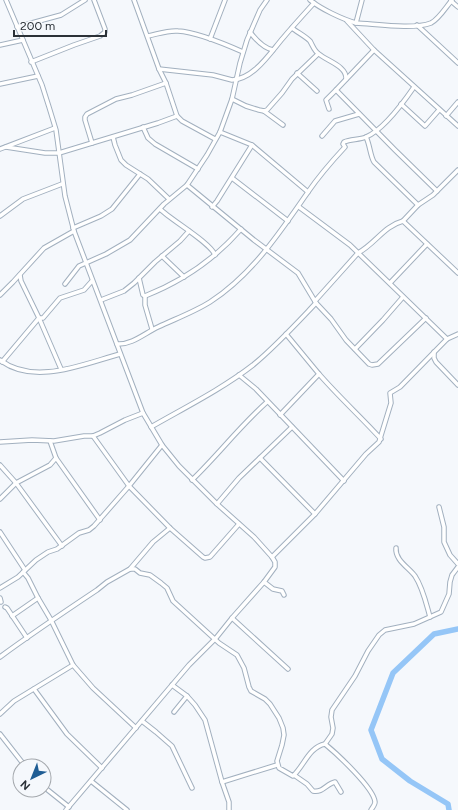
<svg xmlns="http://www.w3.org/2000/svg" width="458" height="810" viewBox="0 0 458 810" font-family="Figtree,sans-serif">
<rect width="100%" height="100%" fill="#f5f8fc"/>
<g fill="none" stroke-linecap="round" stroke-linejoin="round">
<polyline stroke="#95c6f7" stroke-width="5.5" points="449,810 448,804 410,781 382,759 371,730 393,673 434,634 458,629"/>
<defs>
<g id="street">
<polyline points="6,0 42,85 49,107 56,130 65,196 74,231 143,413 162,445 179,466 217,504 254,537 272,557 275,562 275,567 264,582 232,618 216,638 189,665 66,810"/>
<polyline points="134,0 159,69 166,83 177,116 182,121 215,139"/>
<path d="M310,0C321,9 342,19 356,23C376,24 413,30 431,23C439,19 446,7 452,0"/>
<polyline points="451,1 458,7"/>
<polyline points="347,21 374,50 458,126"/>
<polyline points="356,23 362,0"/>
<polyline points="417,25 458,63"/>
<polyline points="17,27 61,15 85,0"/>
<path d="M292,28C297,32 305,36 310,41C313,46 314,51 319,54C327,61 347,66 346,79"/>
<path d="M250,32C256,40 263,48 273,50"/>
<path d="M148,36C158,34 168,30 178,31C197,32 225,44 243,52"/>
<polyline points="210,39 225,0"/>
<polyline points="0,45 23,40"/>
<polyline points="374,50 336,90 395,150 437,191"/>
<polyline points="31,62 74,45 100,36 105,32 105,29 94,0"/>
<path d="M159,69L213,75L232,80C254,79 270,53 283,38C293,26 304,14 314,3"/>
<polyline points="297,73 317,91"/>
<polyline points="0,84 38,76"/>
<polyline points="232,99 246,106 259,110 264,111 267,110 282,93 292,79 318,54"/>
<polyline points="401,104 425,126 439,110"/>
<polyline points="329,109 326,100 336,90"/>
<polyline points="264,111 283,125"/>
<polyline points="446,116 458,102"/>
<polyline points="143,127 148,138 155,144 198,169"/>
<polyline points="220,132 252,145 308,192"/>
<polyline points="322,136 335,121 359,114"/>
<polyline points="113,137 115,145 121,160 126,165 148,179 169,199"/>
<path d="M366,137C370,145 370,155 374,162L418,205"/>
<polyline points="92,143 85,120 85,117 87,114 116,99 132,95 166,83"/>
<polyline points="6,147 45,153 59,153 158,123 177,116"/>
<polyline points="0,149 55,128"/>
<polyline points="232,178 288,221"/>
<polyline points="187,185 254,240 298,273 316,303 331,319 346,340 369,364 372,365 378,364 426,318"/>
<polyline points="212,207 217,201 252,145"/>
<polyline points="299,207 350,245 447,339"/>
<path d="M160,209C171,220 211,243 215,255"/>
<polyline points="0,216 23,199 62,184"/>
<polyline points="403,221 418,205 433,195 458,170"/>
<polyline points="73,228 101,216 112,209 140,174"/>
<polyline points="162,256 184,277"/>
<path d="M139,278L143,295L145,296C183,281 214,260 241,229"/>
<polyline points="390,283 427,244"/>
<polyline points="65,284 79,266 106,254 130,240 164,204 187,185 207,155 220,132 232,99 240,63 247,40 260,10 267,0"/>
<polyline points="0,295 13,282 44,248 74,231"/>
<polyline points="145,296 145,305 152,329"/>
<polyline points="101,300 124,291 134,283 155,262 180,241 189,231"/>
<path d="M315,301L358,253C375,244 384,226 403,221L458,273"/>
<path d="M117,344C132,345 145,333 158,327C175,319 194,312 210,302C253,274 280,232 308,192C319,176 332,161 345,147L343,144L344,142C351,139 359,140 366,137C383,130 403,103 414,87"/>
<polyline points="355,349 383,320 403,297"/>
<polyline points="434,352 434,358 436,362 458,385"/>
<path d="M0,360C34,386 83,364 120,354"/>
<polyline points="2,362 39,318 21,281 20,275"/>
<polyline points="61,369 39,318 43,318 60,298 84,290 92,281"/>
<path d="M319,374C339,397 361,417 381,439"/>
<polyline points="239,375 256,389 344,481"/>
<polyline points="280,415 319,374 286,334"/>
<path d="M151,427C184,408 222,389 253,365C275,347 296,324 316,303"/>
<polyline points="93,436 129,486 170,528 203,557 205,558 210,557 239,524"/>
<polyline points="50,441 56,458 100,520"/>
<polyline points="0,442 32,440 54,441 84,436 93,436 100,433 125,420 143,413"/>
<polyline points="260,458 315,514"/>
<polyline points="0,465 16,483 62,546"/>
<path d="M192,480C218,455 240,426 267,402"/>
<polyline points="0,499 16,483 50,465 56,458"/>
<polyline points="217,504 239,478 292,427"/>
<polyline points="439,507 444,527 444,542 450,555 458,564"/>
<polyline points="0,532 25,570"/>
<path d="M396,548C395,560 408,567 415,576C423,588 426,603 430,617"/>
<polyline points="272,557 315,514 366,454 379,442 391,403 390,393 400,387 447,339 458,334"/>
<path d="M130,569H135L140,573L150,575L161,583L167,588L173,601L219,643L237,655L244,668L249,687L251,691L265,699L270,704L279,718L283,728L284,735L282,745L277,761L279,768L293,776C304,766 309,747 325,744C336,753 374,788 375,802C375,805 372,808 371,810"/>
<polyline points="23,572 28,578 38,598 51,620 73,665 93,688 136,728"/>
<polyline points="264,582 273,589 282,591 284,595"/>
<polyline points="0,588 18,577 36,560 48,552 57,549 79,533 89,530 94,526 129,486 162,445"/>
<polyline points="0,598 1,602"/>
<polyline points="5,607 7,608 27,638"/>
<polyline points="12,616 38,598"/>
<polyline points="232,618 288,669"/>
<path d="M0,657C31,634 64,612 97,590L107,582L130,569L153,542L170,528"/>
<polyline points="172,685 187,696 195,705 205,720 222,782 229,802 229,810"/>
<polyline points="34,689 67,734 102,768"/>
<polyline points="174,712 187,696"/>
<polyline points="0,714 14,701 73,665"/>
<polyline points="142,721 156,732 172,746 192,788"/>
<polyline points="0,734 25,766"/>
<polyline points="325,744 332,734 333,728 331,717 332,710 355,676 368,651 379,635 385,630 414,624 441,612 449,594 450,582 452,575 458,567"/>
<path d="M294,775L307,784L313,791C323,793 326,784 335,782L341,792"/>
<polyline points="91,781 127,810"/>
<polyline points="222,782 277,765"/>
<polyline points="44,787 69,807"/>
</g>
</defs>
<use href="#street" stroke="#a2b0bf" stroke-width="5.5"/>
<use href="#street" stroke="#fff" stroke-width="3.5"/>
</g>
<g transform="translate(32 778) rotate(223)"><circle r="19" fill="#f5f8fc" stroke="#a4a8ad"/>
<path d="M0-3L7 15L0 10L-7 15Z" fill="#1f5d94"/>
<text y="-6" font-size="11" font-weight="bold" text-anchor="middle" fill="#2b3137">N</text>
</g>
<path d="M14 30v6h92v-6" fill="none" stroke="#2b3137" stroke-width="2"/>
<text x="20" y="30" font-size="12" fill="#2b3137" stroke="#f5f8fc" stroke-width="3" paint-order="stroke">200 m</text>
</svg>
